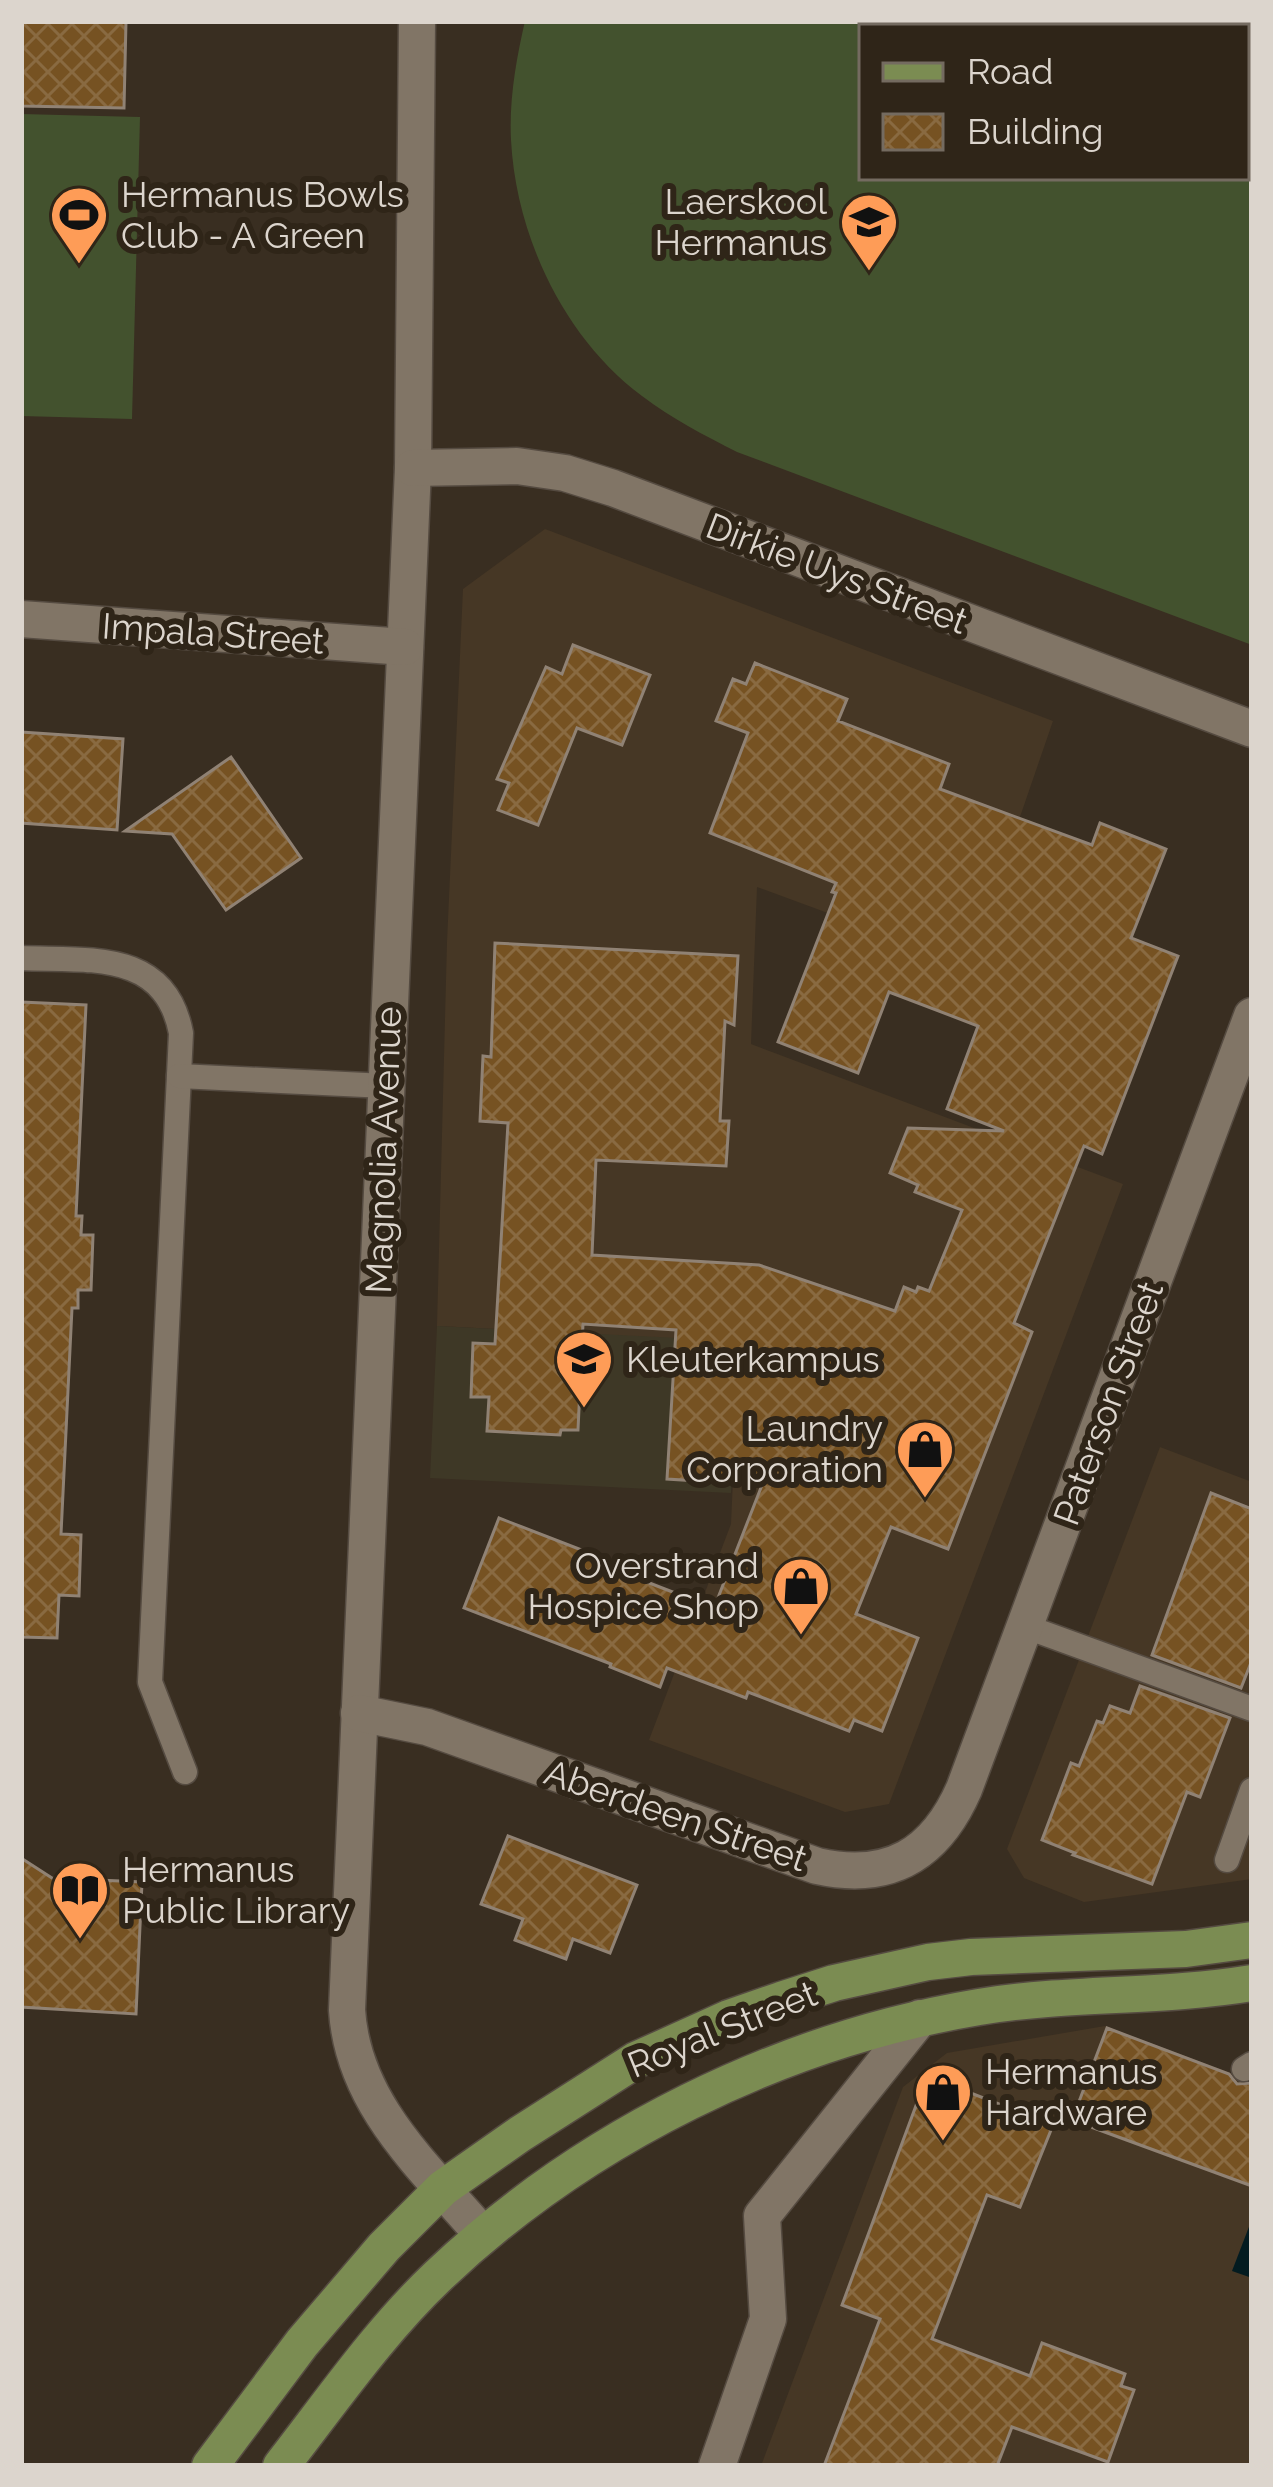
<svg xmlns="http://www.w3.org/2000/svg" width="1273" height="2487" viewBox="0 0 1273 2487" font-family="Raleway,sans-serif">
<defs>
<pattern id="building-cross-hatch" width="8" height="8" patternUnits="userSpaceOnUse" patternTransform="scale(3)"><rect width="8" height="8" fill="#765222"/><path d="M0 0l8 8M0 8l8-8" fill="none" stroke="#896a41"/></pattern>
</defs>
<rect width="100%" height="100%" fill="#392e21"/>
<g fill="#463725">
<polygon points="545,529 1053,721 969,965 757,887 751,1044 1123,1184 889,1804 845,1812 649,1740 731,1524 739,1342 437,1326 447,942 463,589"/>
<polygon points="1160,1447 1252,1482 1252,1879 1084,1902 1024,1878 1007,1849"/>
<polygon points="1105,2026 1252,2081 1252,2466 761,2466 903,2087 947,2053"/>
</g>
<polygon fill="#3e3826" points="437,1326 739,1341 731,1493 430,1478"/>
<g fill="#43522e" fill-rule="evenodd">
<path d="M525,21H1252V645L737,452C704,435 672,419 642,396C564,338 516,236 511,140C509,100 516,60 525,21ZM862,27H1246V177H862Z"/>
<polygon points="21,114 140,117 132,419 21,416"/>
</g>
<polygon fill="#031b20" points="1252,2219 1252,2278 1232,2271"/>
<g fill="url(#building-cross-hatch)" stroke="#908274" stroke-width="3">
<polygon points="21,21 126,21 124,108 21,106"/>
<polygon points="573,645 650,675 622,745 577,728 538,825 498,810 509,783 497,779 546,667 562,674"/>
<polygon points="755,663 847,699 838,721 949,764 940,789 1092,845 1100,823 1166,849 1131,938 1178,956 1102,1154 1084,1146 1014,1323 1032,1332 948,1549 891,1527 856,1614 918,1638 882,1731 854,1720 849,1731 748,1692 746,1698 667,1668 660,1687 610,1667 611,1664 464,1608 499,1518 610,1561 608,1567 714,1608 762,1485 667,1479 676,1330 583,1324 578,1430 561,1430 560,1435 487,1431 489,1397 471,1397 473,1343 495,1344 508,1123 480,1121 483,1056 491,1057 495,943 738,956 734,1025 725,1021 720,1121 729,1121 726,1166 596,1160 592,1255 759,1265 895,1311 904,1287 916,1292 918,1287 929,1291 962,1210 915,1192 918,1185 890,1173 908,1128 1004,1131 947,1109 978,1026 889,992 858,1073 778,1042 836,893 832,892 836,883 710,833 748,733 716,721 733,679 746,684"/>
<polygon points="21,732 123,739 117,830 21,823"/>
<polygon points="231,757 301,858 226,910 172,834 125,831"/>
<polygon points="21,1002 86,1005 76,1216 82,1216 81,1235 93,1235 91,1290 78,1290 78,1308 72,1308 61,1534 81,1535 79,1596 59,1595 57,1638 21,1637"/>
<polygon points="1211,1493 1252,1509 1252,1660 1241,1688 1152,1655"/>
<polygon points="1140,1686 1230,1718 1200,1797 1187,1792 1152,1884 1073,1855 1075,1853 1042,1840 1071,1763 1079,1766 1097,1721 1103,1723 1110,1706 1130,1713"/>
<polygon points="508,1836 637,1885 610,1953 573,1939 566,1959 515,1940 523,1919 481,1904"/>
<polygon points="21,1858 52,1878 142,1882 136,2014 21,2007"/>
<polygon points="1107,2028 1229,2074 1237,2084 1252,2083 1252,2186 1072,2120"/>
<polygon points="927,2076 1053,2125 1020,2207 987,2195 932,2339 1030,2376 1042,2343 1125,2374 1121,2386 1134,2390 1108,2462 1012,2427 997,2466 824,2466 880,2319 842,2305"/>
</g>
<g fill="none" stroke-linecap="round" stroke-linejoin="round">
<defs>
<g id="lane">
<path d="M21,958C88,961 165,949 181,1033L150,1682L185,1772"/>
<polyline points="179,1076 386,1086"/>
<polyline points="1024,1626 1252,1709"/>
<polyline points="1227,1860 1252,1790"/>
<polyline points="1244,2069 1252,2064"/>
</g>
<g id="street">
<path d="M417,21L413,468L347,2010C353,2105 425,2167 483,2235"/>
<polyline points="413,468 517,466 565,473 613,488 1252,729"/>
<polyline points="21,619 405,647"/>
<path d="M359,1713L427,1727L817,1866C889,1882 935,1855 964,1789L1252,1016"/>
<polyline points="717,2466 768,2319 762,2216 920,2018"/>
</g>
<g id="primary">
<polyline points="210,2466 302,2343 384,2247 443,2188 520,2134 636,2060 729,2018 781,2000 834,1983 928,1962 971,1957 1186,1949 1252,1940"/>
<path d="M281,2466C331,2402 379,2332 438,2276C584,2137 781,2040 979,2007C1069,1992 1161,1998 1252,1983"/>
</g>
</defs>
<use href="#lane" stroke="#554b41" stroke-width="27"/>
<use href="#street" stroke="#554b41" stroke-width="39"/>
<use href="#primary" stroke="#554b41" stroke-width="39"/>
<use href="#lane" stroke="#817566" stroke-width="24"/>
<use href="#street" stroke="#817566" stroke-width="36"/>
<use href="#primary" stroke="#7b8c52" stroke-width="36"/>
</g>
<defs>
<symbol id="stadium-pin" viewBox="-11 -11 22 30"><path d="M0 17L-7.5 6A9.5 9.5 0 1 1 7.5 6Z" fill="#fe9c57" stroke="#2f2518"/><path d="M0-5a6.5 5 0 1 0 0 10a6.5 5 0 1 0 0-10ZM-3.5-1.8h7v3.6h-7Z" fill="#111"/></symbol>
<symbol id="school-pin" viewBox="-11 -11 22 30"><path d="M0 17L-7.5 6A9.5 9.5 0 1 1 7.5 6Z" fill="#fe9c57" stroke="#2f2518"/><path d="M0-5L7-2L0 1L-7-2ZM-4 1L0 2.5L4 1V4Q0 6-4 4Z" fill="#111"/></symbol>
<symbol id="shop-pin" viewBox="-11 -11 22 30"><path d="M0 17L-7.5 6A9.5 9.5 0 1 1 7.5 6Z" fill="#fe9c57" stroke="#2f2518"/><path d="M-5-2.5h2.3a2.7 3.5 0 0 1 5.4 0H5L5.5 6h-11ZM-1.5-2.5h3a1.5 2.3 0 0 0-3 0Z" fill="#111"/></symbol>
<symbol id="library-pin" viewBox="-11 -11 22 30"><path d="M0 17L-7.5 6A9.5 9.5 0 1 1 7.5 6Z" fill="#fe9c57" stroke="#2f2518"/><path d="M-6-4Q-3-5.5-.7-3.5V5Q-3 3-6 4ZM6-4Q3-5.5 .7-3.5V5Q3 3 6 4Z" fill="#111"/></symbol>
</defs>
<g fill-rule="evenodd">
<use href="#stadium-pin" x="46" y="182" width="66" height="90"/>
<use href="#school-pin" x="836" y="189" width="66" height="90"/>
<use href="#school-pin" x="551" y="1326" width="66" height="90"/>
<use href="#shop-pin" x="892" y="1416" width="66" height="90"/>
<use href="#shop-pin" x="768" y="1553" width="66" height="90"/>
<use href="#library-pin" x="47" y="1857" width="66" height="90"/>
<use href="#shop-pin" x="910" y="2059" width="66" height="90"/>
</g>
<g text-anchor="middle" stroke-width="12" stroke-linejoin="round" paint-order="stroke">
<g font-size="36" fill="#dcd5cd" stroke="#2f2518" text-anchor="start">
<text x="121" y="207">Hermanus Bowls<tspan x="121" dy="41">Club - A Green</tspan></text>
<text x="827" y="214" text-anchor="end">Laerskool<tspan x="827" dy="41">Hermanus</tspan></text>
<text x="626" y="1372">Kleuterkampus</text>
<text x="883" y="1441" text-anchor="end">Laundry<tspan x="883" dy="41">Corporation</tspan></text>
<text x="759" y="1578" text-anchor="end">Overstrand<tspan x="759" dy="41">Hospice Shop</tspan></text>
<text x="122" y="1882">Hermanus<tspan x="122" dy="41">Public Library</tspan></text>
<text x="985" y="2084">Hermanus<tspan x="985" dy="41">Hardware</tspan></text>
</g>
<g font-size="36" fill="#dcd5cd" stroke="#2f2518">
<text transform="translate(837 573) rotate(21)" y="13">Dirkie Uys Street</text>
<text transform="translate(213 633) rotate(4)" y="13">Impala Street</text>
<text transform="translate(383 1150) rotate(-88)" y="13">Magnolia Avenue</text>
<text transform="translate(1108 1403) rotate(-70)" y="13">Paterson Street</text>
<text transform="translate(676 1815) rotate(19)" y="13">Aberdeen Street</text>
<text transform="translate(722 2029) rotate(-22)" y="13">Royal Street</text>
</g>
</g>
<rect width="1273" height="2487" fill="none" stroke="#dcd5cd" stroke-width="48"/>
<rect x="859" y="24" width="390" height="156" fill="#2f2518" stroke="#746b60" stroke-width="3"/>
<rect x="883" y="63" width="60" height="18" fill="#7b8c52" stroke="#746b60" stroke-width="3"/>
<text x="967" y="84" font-size="36" fill="#dcd5cd">Road</text>
<rect x="883" y="114" width="60" height="36" fill="url(#building-cross-hatch)" stroke="#746b60" stroke-width="3"/>
<text x="967" y="144" font-size="36" fill="#dcd5cd">Building</text>
</svg>
